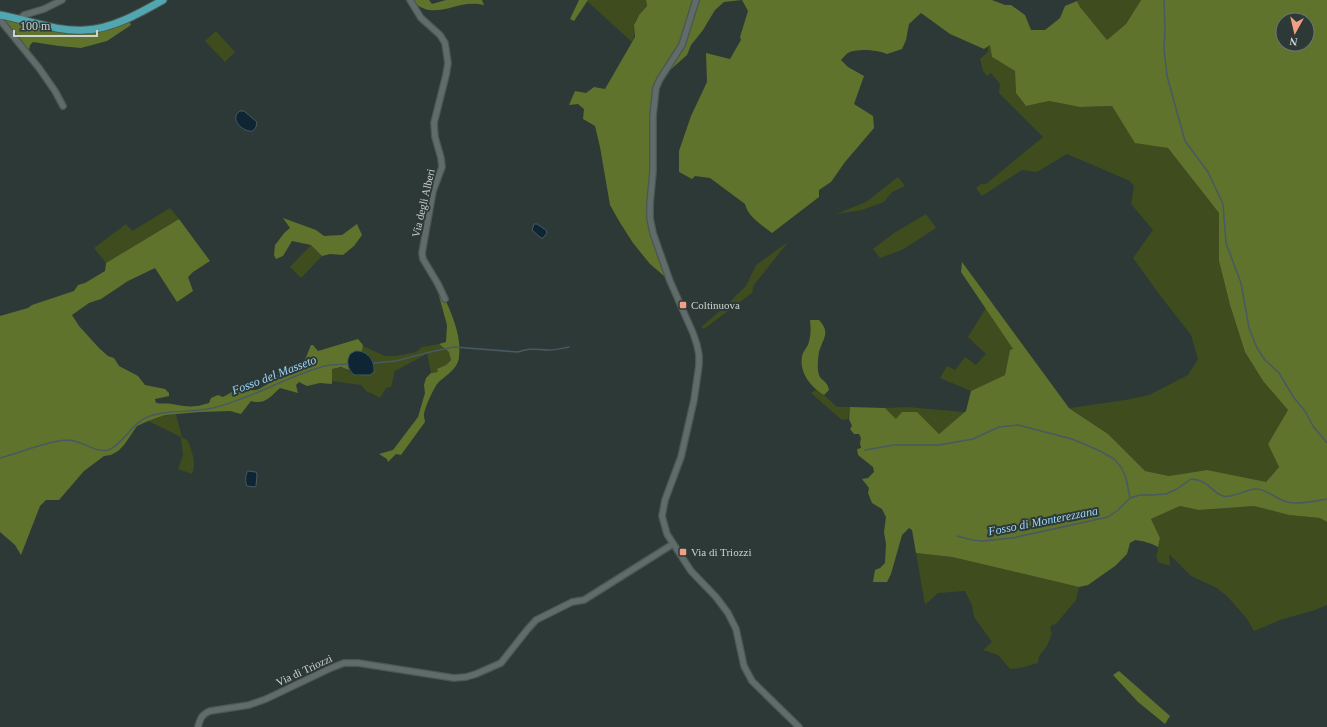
<svg xmlns="http://www.w3.org/2000/svg" width="1327" height="727" viewBox="0 0 1327 727" font-family="Georgia,serif">
<rect width="100%" height="100%" fill="#2d3936"/>
<g fill="#3f4c1e">
<path d="M588,0H646L647,6C642,11 635,18 634,26C633,33 636,35 632,42L587,1Z"/>
<polygon points="1079,0 1141,0 1126,24 1107,40 1080,7 1077,1"/>
<polygon points="216,31 235,52 225,62 205,41"/>
<polygon points="990,44 992,57 1015,71 1016,93 1026,106 1049,101 1080,107 1112,106 1135,142 1168,148 1219,213 1219,261 1230,305 1245,352 1263,381 1288,410 1268,444 1279,467 1265,483 1207,470 1169,476 1145,471 1108,434 1070,408 1125,400 1149,395 1188,375 1198,359 1191,335 1162,298 1133,258 1153,230 1131,204 1134,186 1130,181 1067,154 1037,172 1022,170 982,196 976,188 981,184 986,184 1043,137 999,93 1000,84 991,73 987,76 983,71 980,59 988,52 988,47"/>
<polygon points="898,177 905,186 892,192 884,202 862,210 836,214 866,202"/>
<polygon points="170,208 179,219 106,263 94,248 126,224 132,231"/>
<polygon points="926,214 936,228 902,250 880,258 873,249 894,233"/>
<polygon points="788,242 754,285 752,293 704,329 701,327 722,309 746,286 756,265"/>
<polygon points="311,245 322,256 301,278 290,267"/>
<polygon points="986,308 1013,349 1010,351 1005,375 971,391 940,378 947,366 955,370 965,357 976,365 986,354 968,337"/>
<path d="M439,344L449,352L451,360L446,365L438,369V372L431,373L427,353L423,356L395,371L391,387L386,388L380,398L371,393L367,392L361,385L332,381V369C351,365 346,374 359,376L375,366L371,357L362,351L363,346L385,356H396L416,352L422,347Z"/>
<polygon points="816,390 824,395 837,407 850,407 848,419 842,420 811,393"/>
<polygon points="907,407 965,412 939,434 917,412 896,419 885,408"/>
<path d="M176,414L182,437L188,441C192,452 197,463 192,474L178,469L183,455L181,437L148,421L165,415Z"/>
<polygon points="1180,506 1199,510 1254,506 1289,515 1320,518 1327,522 1327,605 1315,610 1280,620 1254,631 1247,619 1228,597 1217,588 1191,576 1169,554 1170,566 1158,562 1156,554 1158,552 1158,547 1160,538 1151,519"/>
<polygon points="916,553 952,557 1079,587 1076,600 1056,624 1052,625 1050,628 1052,634 1047,646 1039,656 1038,663 1020,668 1010,669 998,655 983,650 992,642 974,617 972,605 965,591 938,593 925,605"/>
</g>
<g fill="#60732c" fill-rule="evenodd">
<path d="M410,0H429L432,4L446,0H482L484,5C461,0 450,12 429,10C422,9 416,4 410,0Z"/>
<polygon points="579,0 588,0 574,21 570,19"/>
<path d="M646,0H992L1005,5H1011L1025,15L1031,30H1045L1060,18L1065,6L1077,1L1080,7L1107,40L1126,24L1141,0H1327V522L1320,518L1289,515L1254,506L1199,510L1180,506L1151,519L1160,538L1158,547C1150,543 1144,541 1135,540L1130,543L1127,554L1115,566L1088,585L1079,587L952,557L916,553L912,530L909,528L902,535L891,574L887,582H873L875,570L880,568L885,563L886,544L884,532L886,517L882,509L872,503L868,493L869,488L862,479L868,478L874,472L873,467L858,455L857,449L861,448L860,443L861,438L859,434H854L850,429L852,426L849,419L850,407L885,408L896,419L902,412H917L939,434L966,411L971,391L1005,375L1010,350L1013,349L961,272L962,262L1069,408L1108,434L1145,471L1169,476L1207,470L1266,482L1279,467L1268,444L1288,410L1263,381L1245,352L1230,305L1219,261V213L1168,148L1135,143L1112,106L1080,107L1049,101L1026,106L1016,93L1015,71L992,57L990,45L984,49L950,34L921,13L909,24L906,40L902,49L887,54C878,50 857,48 848,53C846,54 843,58 841,60L848,67L864,76L854,104L873,116L874,128L845,162L831,182L819,190V197L772,233C762,225 748,217 745,204L710,178L695,176L692,179L679,172V151L691,116L707,82L706,53L730,59L741,40L740,37L748,11L742,0L724,2L715,10L703,30L691,45L687,55L660,79L656,88L650,218L670,281L650,264L633,243L619,221L610,205L600,147L595,126L583,119L584,109L578,104L569,105L575,91L586,93L594,87L605,89L635,37L634,25L639,15L647,6ZM1283,20H1307V44H1283Z"/>
<polygon points="0,15 85,30 128,17 131,25 107,41 81,48 59,46 33,42 30,45 28,55 13,35"/>
<path d="M283,218L316,230L324,236L342,235L357,224L362,235L354,246L343,255L330,254L322,256L311,245L292,241L283,256L276,259L274,255L275,245C280,239 284,232 290,228Z"/>
<path d="M179,219L210,261L193,272L188,277L193,291L177,302L155,268L128,281L101,299L89,303L72,315L79,326L99,348L108,356L114,358L119,366L138,376L145,385L165,389L169,393V396L155,399L156,403C161,404 167,403 172,404C187,407 194,408 209,403L211,398L218,395L223,397L232,392L248,389C255,393 262,387 268,384L269,378L302,367L311,345H313L318,351L358,339L363,345L362,351C347,352 347,357 349,370L341,367L332,369V384L320,383L307,386L299,382L296,385L298,393L280,388C270,397 265,405 251,401L241,414L230,411L200,412L165,415L148,421L137,426L124,445L118,451L111,455L104,456L84,471L59,500H46L40,506L21,555L15,545L0,532V316L28,308L32,305L74,291L78,285L85,283L105,271L106,263Z"/>
<path d="M441,290C450,310 462,334 459,357C458,369 446,375 438,383C434,387 423,411 424,416C424,418 425,420 425,422L401,455L396,454L388,462L387,459L379,454L393,450L418,417L425,393L424,385L426,378L431,373L438,372L437,369L446,365L451,360L449,352L439,344L446,342L447,325L439,296Z"/>
<path d="M810,320H819C831,333 823,338 819,352C818,358 817,369 819,375C821,381 827,380 829,390L824,395C811,387 799,373 802,356C803,352 806,348 808,345C811,336 811,329 810,320Z"/>
<polygon points="1119,671 1170,716 1165,724 1138,702 1113,675"/>
</g>
<g fill="#0e2634" stroke="#475a63">
<path d="M240,111H244L257,122L256,127L253,131C244,133 228,119 240,111Z"/>
<polygon points="534,224 537,224 546,230 547,233 543,238 541,238 532,230"/>
<path d="M355,351C367,350 375,360 374,372L370,375H354C347,368 346,362 350,354Z"/>
<path d="M248,471L256,472L257,475L256,486L255,487L247,486C245,482 245,475 248,471Z"/>
</g>
<g fill="none" stroke-linecap="round" stroke-linejoin="round">
<g stroke="#475a63" stroke-width="1.5">
<polyline points="1164,0 1165,28 1164,49 1167,76 1185,141 1208,172 1223,204 1226,243 1241,283 1249,328 1257,348 1265,360 1279,373 1294,398 1305,411 1313,426 1327,443"/>
<path d="M374,363L396,361L430,352L454,347L518,352C531,347 537,350 550,350C556,350 563,348 569,347"/>
<polyline points="865,450 894,445 939,445 973,439 999,427 1018,425 1072,439 1100,451 1114,459 1121,467 1126,478 1130,498"/>
<path d="M0,458C21,453 45,441 67,440C82,440 94,453 108,450C121,446 132,424 145,418C166,409 191,413 213,408C251,399 284,378 321,367C329,364 340,365 348,364"/>
<path d="M957,536L972,540L983,541L1012,538L1108,517L1118,510L1130,498L1140,495H1152L1166,494L1177,489L1191,479C1210,480 1209,491 1223,496C1231,499 1246,489 1256,489C1267,489 1276,499 1287,502C1300,505 1314,501 1327,499"/>
</g>
<defs>
<g id="minor">
<polyline points="410,0 421,18 440,35 445,43 448,63 446,75 434,123 435,137 441,158 442,167 433,191 422,253 423,259 438,284 445,299"/>
<polyline points="696,0 682,45 660,79 656,88 653,116 653,172 650,204 650,218 653,233 670,281 693,333 697,345 699,355 699,365 694,400 681,457 665,500 662,516 667,534 691,571 716,597 728,613 736,629 744,666 752,681 799,727"/>
<polyline points="20,19 24,15 44,9 62,0"/>
<polyline points="0,20 39,68 55,91 63,106"/>
<path d="M198,727C200,719 202,714 210,711L249,705L266,699L331,668L344,663H358L454,678L466,677L476,674L501,663L527,630L536,620L572,602L584,600L673,544"/>
</g>
<path id="major" d="M0,15C28,20 57,32 85,30C112,29 140,13 163,0"/>
</defs>
<use href="#minor" stroke="#4c5654" stroke-width="8"/>
<use href="#major" stroke="#4c5654" stroke-width="9"/>
<use href="#minor" stroke="#5f6c69" stroke-width="5.5"/>
<use href="#major" stroke="#51a7b0" stroke-width="7"/>
</g>
<g fill="#f39f85" stroke="#2d3936" stroke-width="1.5">
<rect x="679" y="301" width="8" height="8" rx="2"/>
<rect x="679" y="548" width="8" height="8" rx="2"/>
</g>
<g text-anchor="middle" stroke-width="4" stroke-linejoin="round" paint-order="stroke">
<g font-size="11" fill="#ccd3d1" stroke="#2d3936">
<text transform="translate(423 203) rotate(-77)" y="4">Via degli Alberi</text>
<text transform="translate(304 670) rotate(-25)" y="4">Via di Triozzi</text>
</g>
<g font-size="11" fill="#ccd3d1" stroke="#2d3936" text-anchor="start">
<text x="691" y="309">Coltinuova</text>
<text x="691" y="556">Via di Triozzi</text>
</g>
<g font-size="12" font-style="italic" fill="#9cd6f9" stroke="#2d3936">
<text transform="translate(274 375) rotate(-21)" y="4">Fosso del Masseto</text>
<text transform="translate(1043 521) rotate(-11)" y="4">Fosso di Monterezzana</text>
</g>
</g>
<g transform="translate(1295 32) rotate(188)"><circle r="19" fill="#2d3936" stroke="#6d7774"/>
<path d="M0-3L7 15L0 10L-7 15Z" fill="#f39f85"/>
<text y="-6" font-size="11" font-weight="bold" text-anchor="middle" fill="#ccd3d1">N</text>
</g>
<path d="M14 30v6h83v-6" fill="none" stroke="#ccd3d1" stroke-width="2"/>
<text x="20" y="30" font-size="12" fill="#ccd3d1" stroke="#2d3936" stroke-width="3" paint-order="stroke">100 m</text>
</svg>
